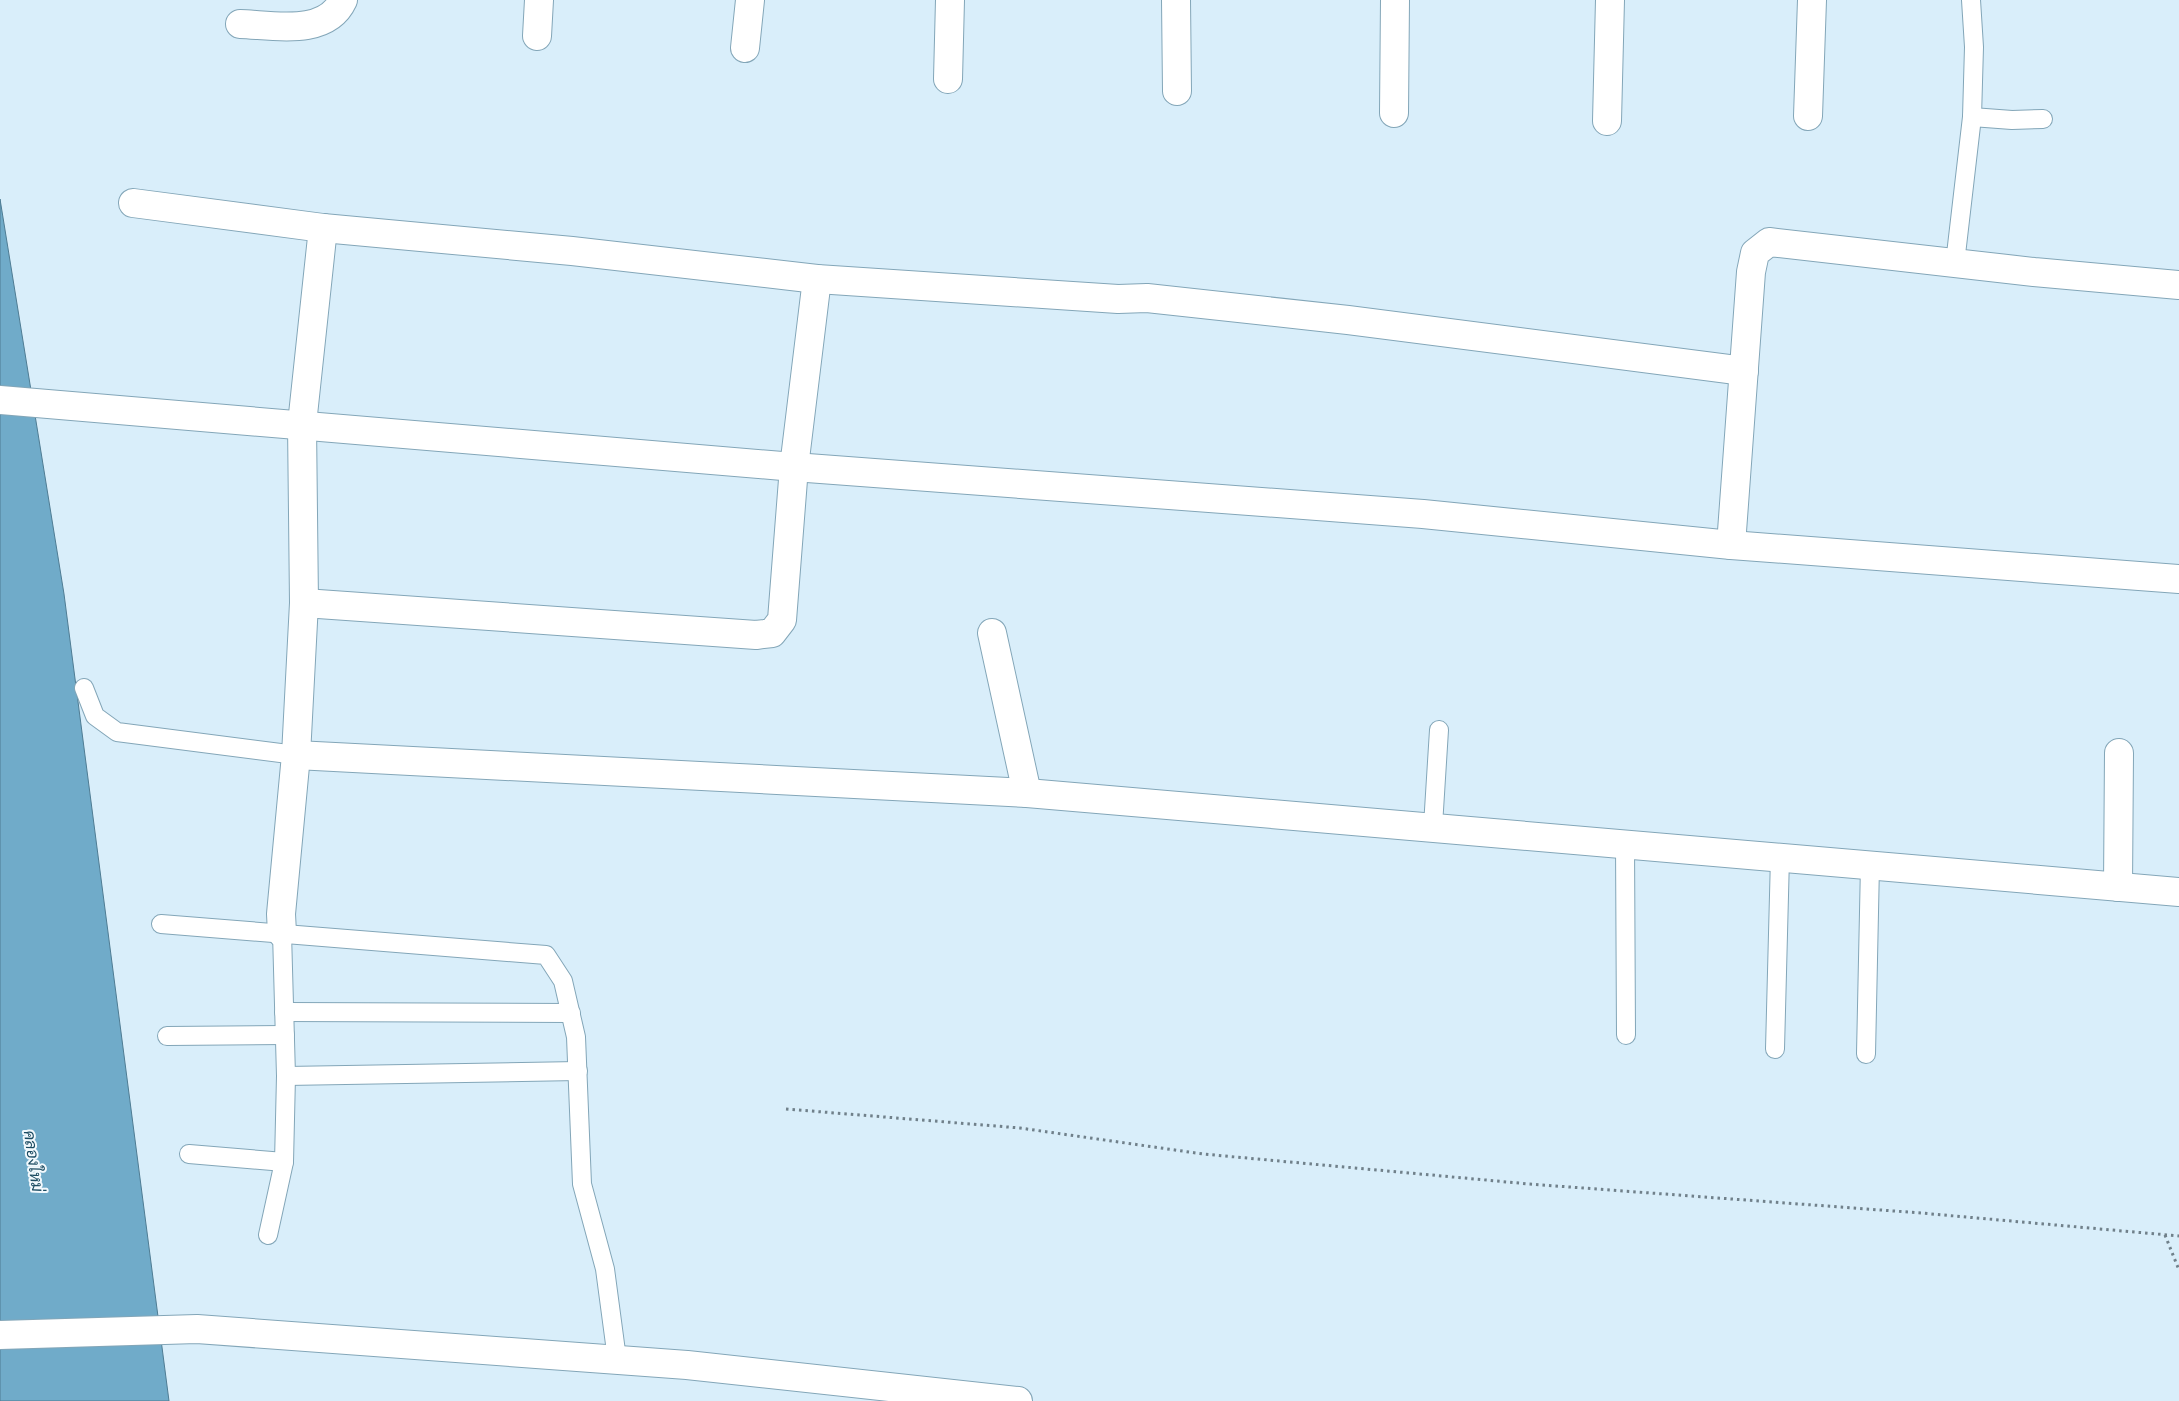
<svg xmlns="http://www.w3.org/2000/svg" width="2179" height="1401" viewBox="0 0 2179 1401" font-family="'PT Serif',Sarabun,serif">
<rect width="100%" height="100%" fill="#d9eefa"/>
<polygon fill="#70abc9" stroke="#4f7c93" points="0,199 64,594 169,1401 0,1401"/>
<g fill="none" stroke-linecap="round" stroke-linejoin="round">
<defs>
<g id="lane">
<polyline points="1971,0 1974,47 1972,117 2012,120 2043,119"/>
<polyline points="1955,263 1972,117"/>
<polyline points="84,688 95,716 117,732 296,755"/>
<polyline points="1433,826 1439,730"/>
<polyline points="1625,843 1626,1035"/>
<polyline points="161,924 546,955 563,981 576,1037 582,1184 605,1269 617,1359"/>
<polyline points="284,1012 571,1013"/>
<polyline points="167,1036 285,1035"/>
<polyline points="1775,1049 1780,857"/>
<polyline points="1866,1054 1870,865"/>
<polyline points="286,1076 578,1071"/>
<polyline points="189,1154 284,1162"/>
<polyline points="268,1235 284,1162 286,1076 282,933"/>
</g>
<g id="street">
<polyline points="1176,0 1177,91"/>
<path d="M240,24C273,25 326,37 343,0"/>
<polyline points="537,36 539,0"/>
<polyline points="745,48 750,0"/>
<polyline points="948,79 950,0"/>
<polyline points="1394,113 1395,0"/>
<polyline points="1808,116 1812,0"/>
<polyline points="1607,121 1610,0"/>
<polyline points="133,203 323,228 572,251 817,279 1118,299 1147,298 1348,320 1744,371"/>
<polyline points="0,400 794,467 1423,514 1731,545 2179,579"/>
<polyline points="1731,545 1751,272 1755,253 1769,242 2034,272 2179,285"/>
<polyline points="304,603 756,635 772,633 782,620 794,467 817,279"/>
<polyline points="992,633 1027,793"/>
<polyline points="296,755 1027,793 2179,892"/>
<polyline points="2118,887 2119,753"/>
<polyline points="282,933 281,914 296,755 304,603 302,424 323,228"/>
<polyline points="0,1335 197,1329 687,1365 1018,1401"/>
</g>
</defs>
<use href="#lane" stroke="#83a6b8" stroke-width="20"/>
<use href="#street" stroke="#83a6b8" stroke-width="30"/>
<g stroke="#70808a" stroke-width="3" stroke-dasharray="2.5 4" stroke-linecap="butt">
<polyline points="786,1109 1020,1128 1203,1154 1529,1184 1921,1213 2179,1236"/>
<polyline points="2165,1235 2179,1270"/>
</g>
<use href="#lane" stroke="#fff" stroke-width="18"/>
<use href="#street" stroke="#fff" stroke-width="28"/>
</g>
<g text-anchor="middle" stroke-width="4" stroke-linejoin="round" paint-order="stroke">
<g font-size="16" font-style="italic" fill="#1b4b61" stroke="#f2f9fd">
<text transform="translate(34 1161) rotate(82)" y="6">คลองใหม่</text>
</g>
</g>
</svg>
